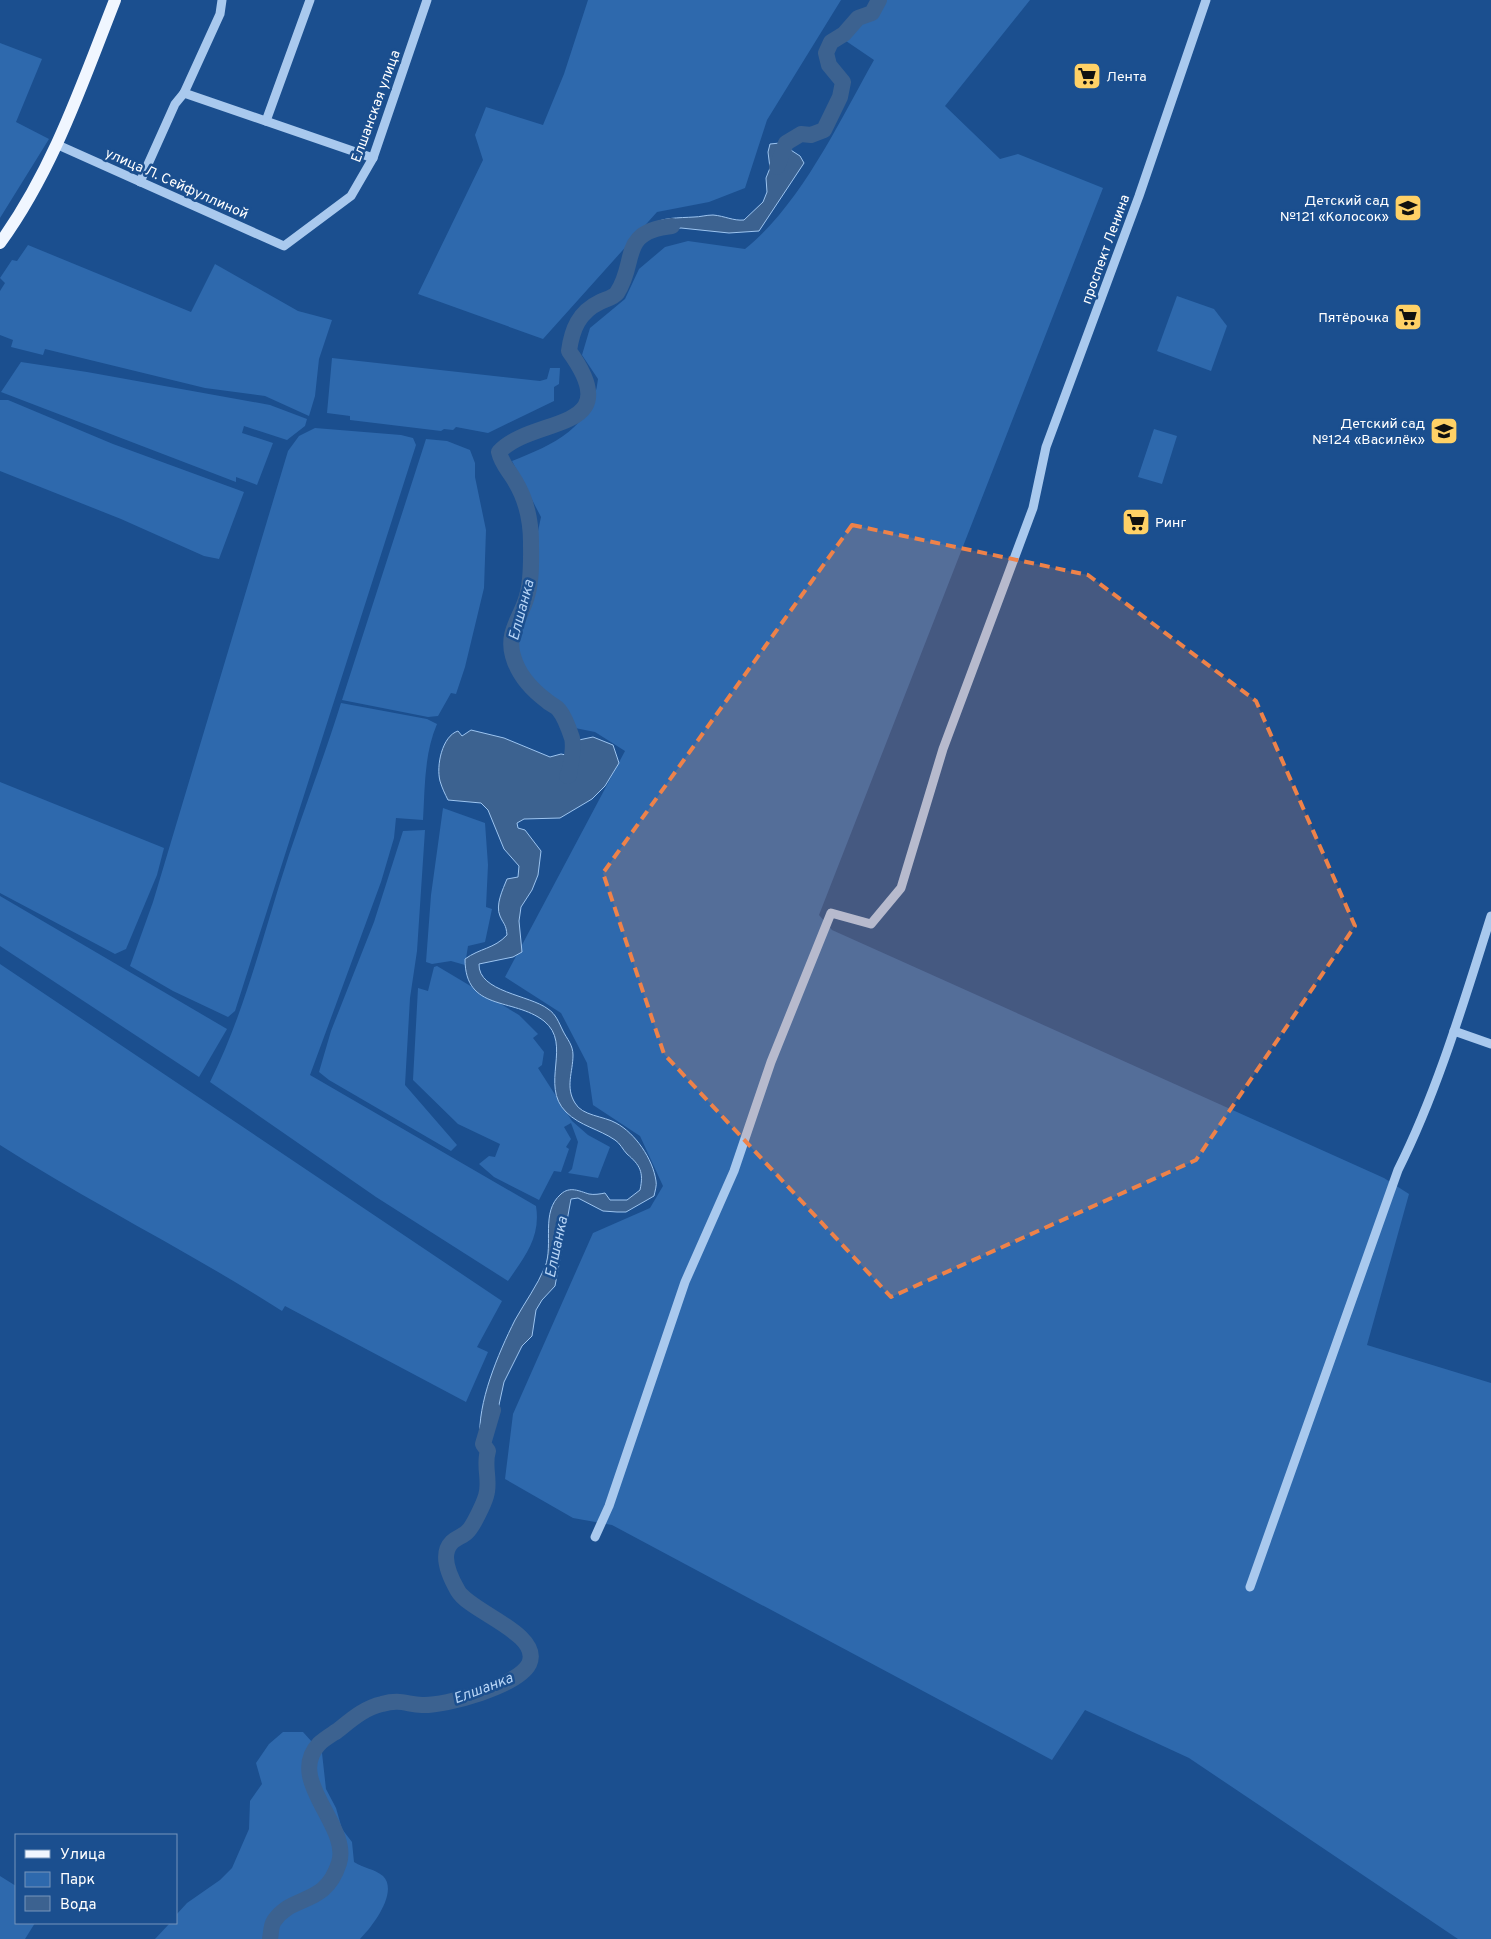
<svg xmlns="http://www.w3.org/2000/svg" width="1491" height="1939" viewBox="0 0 1491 1939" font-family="Overpass,sans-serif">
<rect width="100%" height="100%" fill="#1b4f8f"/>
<g fill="#2e69ad">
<polygon points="588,0 841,0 767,120 745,188 709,202 657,212 543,339 418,294 483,160 475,135 486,107 543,125 564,74"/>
<path d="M874,0H1030L945,106L1000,159L1018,154L1103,188L819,915L832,930L1384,1178L1409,1194L1367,1345L1491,1383V1939H1458L1189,1758L1085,1710L1052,1760L612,1525L573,1518L505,1479L513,1414L593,1233L650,1208L663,1186L640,1136L593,1105L587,1063L561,1013L505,977L625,751L595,732L575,728L521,665L515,640L541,517L512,461C553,445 593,427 598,379L582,355L590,328L625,299L639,269L665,247L688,241L745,249C801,204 839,122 874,60L846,41Z"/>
<polygon points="0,43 42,59 16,122 49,139 0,218"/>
<polygon points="28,245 191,312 215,264 298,311 332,320 319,359 315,396 309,416 265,396 205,388 45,349 43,355 11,347 13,340 0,335 0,291 5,283 0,278 12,260 17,261"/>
<polygon points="1177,296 1214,309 1227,326 1211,371 1157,351"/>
<polygon points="332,358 540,381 547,379 550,368 560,368 559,384 554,387 554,401 488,433 456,427 453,430 444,429 441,431 350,420 350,416 327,413"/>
<polygon points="21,362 87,372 270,405 307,419 305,426 287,440 244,426 242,433 273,443 257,485 236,477 236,482 1,392"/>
<polygon points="0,400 8,400 113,444 244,492 219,559 204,556 121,519 0,471"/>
<polygon points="315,428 401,435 413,438 416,445 235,1011 228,1017 173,991 130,966 153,902 288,451 299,436"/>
<polygon points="1154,429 1177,436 1162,484 1138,477"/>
<polygon points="426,439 447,441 470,450 475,463 475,477 486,530 484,588 465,667 456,694 451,693 438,716 428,717 342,700"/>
<path d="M341,703L427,719L437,724C424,754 425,788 423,820L396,818L394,838L381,882L310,1075L536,1206C541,1237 525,1256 508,1281L376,1197L210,1082C241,1020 259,951 279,886C298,824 322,764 341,703Z"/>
<polygon points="0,782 164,848 157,875 126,949 115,954 0,893"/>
<polygon points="443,808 485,823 488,865 486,907 492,909 485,942 468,946 465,965 451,961 432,964 426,962 431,895"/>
<polygon points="425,830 417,951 410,998 405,1085 457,1145 451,1151 329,1080 319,1072 331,1031 374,922 403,831"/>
<polygon points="0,896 227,1029 199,1077 0,946"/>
<path d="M0,964L502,1301L477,1347L488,1352L466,1402L285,1306L282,1311C190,1252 92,1204 0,1145Z"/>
<polygon points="437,966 519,1015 538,1034 533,1038 544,1052 542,1065 538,1068 572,1121 588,1135 610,1147 598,1178 568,1173 572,1169 578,1142 571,1123 564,1127 571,1139 566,1147 569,1149 561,1172 554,1171 539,1200 494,1177 479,1164 489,1156 495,1157 500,1144 458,1124 413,1080 418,988 428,991 434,967"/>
<path d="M283,1732H303L322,1753L326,1789L336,1808L342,1829L352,1842L354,1862C363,1868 375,1869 383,1876C399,1892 372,1927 360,1939H155L170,1923H176V1915L187,1903L220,1880L232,1868L249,1829L250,1801L262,1784L256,1763L269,1744Z"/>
<polygon points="0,1876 16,1886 16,1923 35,1923 25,1939 0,1939"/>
</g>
<g fill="#3c6290" stroke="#9cc4f0">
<path d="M780,143L800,156L804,163L759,231L729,233L681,228C676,229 655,231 649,230V226C661,217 679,218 694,217C700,217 706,215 713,215C725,216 733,221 744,220L763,202L767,192L766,178L770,168L768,152L770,144Z"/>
<path d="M471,730L504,738L550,757L561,754L571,756C577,751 576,747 574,741L593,737L613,745L619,763L605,786L592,799L560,818L524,819L517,823L518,828L525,830L541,851L538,875L532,890L521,907L519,921L522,952L513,957L479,964C478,992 530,995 548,1009C556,1014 559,1023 563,1031C567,1039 573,1045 573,1055C573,1072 565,1087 575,1103C582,1116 604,1116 616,1123C635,1133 653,1159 656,1181C657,1185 655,1191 654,1196L626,1212H617L603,1211L578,1198L571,1199L555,1286L542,1300L536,1310L532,1336L522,1346L504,1382L492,1437L486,1430L480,1440C477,1403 498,1354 515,1320C525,1302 537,1286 545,1267C554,1244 540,1212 561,1194C570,1186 579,1191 589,1194C594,1195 600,1194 605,1193L610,1200H627L640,1190C644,1172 640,1165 627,1154C623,1150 620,1143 615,1140C599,1129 580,1126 566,1112C539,1085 573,1044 544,1021C513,997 465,1012 465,959C480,948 494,949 507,935C506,924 504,925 500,916C495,905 503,889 507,879L518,877L519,866L504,849L488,810L481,803L448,800C445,794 442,788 440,781C436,766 442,736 458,731L462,736Z"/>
</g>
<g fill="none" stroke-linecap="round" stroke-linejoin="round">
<g stroke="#3c6290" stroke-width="16">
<polyline points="777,167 786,143 801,134 811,135 824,130 840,97 843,82 829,65 826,53 831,42 844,34 858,18 872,13 879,0"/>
<path d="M567,776L569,775C570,764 575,749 572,738C569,729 565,717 559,710C556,706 551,705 547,701C532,690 518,674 513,656C506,632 521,618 527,596C532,579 531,560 531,543C531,522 526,499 515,481C509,470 502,465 499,452C534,415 629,434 569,351C572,329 579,312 600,302C606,299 613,298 617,293C638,261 618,232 672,226"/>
<path d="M270,1939C271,1934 271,1925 274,1921C293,1893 325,1907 339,1863C351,1826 285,1780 319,1744C324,1739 331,1735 337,1731C351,1720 364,1708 382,1704C400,1699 406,1704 422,1705C446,1706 518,1686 529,1664C543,1634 470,1612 458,1591C451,1579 439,1555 452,1542C456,1538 463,1536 467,1532C473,1527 484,1503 486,1496C491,1481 483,1466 488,1451L483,1444L493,1410"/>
</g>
<g stroke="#a9c9ee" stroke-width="9">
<polyline points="184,93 373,158"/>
<polyline points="266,121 310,0"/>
<polyline points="58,145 284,246 351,196 373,158 427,0"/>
<polyline points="140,182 175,104 184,93 220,14 222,0"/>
<polyline points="1454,1031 1491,1044"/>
<polyline points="595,1537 609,1506 685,1282 734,1171 771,1062 831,913 871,924 901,888 943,749 1033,508 1046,447 1139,196 1206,0"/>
<path d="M1250,1587L1398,1170C1438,1090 1464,1001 1491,916"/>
</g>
<path stroke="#f0f6ff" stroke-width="12" d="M0,243C53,170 82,84 115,0"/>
</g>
<path fill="#ee8249" fill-opacity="0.2" stroke="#ee8249" stroke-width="4" stroke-dasharray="10 6" stroke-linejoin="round" d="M852,525L1088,575L1256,701L1355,926L1196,1160L891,1297L664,1054L603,873Z"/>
<defs>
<symbol id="supermarket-square" viewBox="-11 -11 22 22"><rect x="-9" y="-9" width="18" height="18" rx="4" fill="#ffd166" stroke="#1b4f8f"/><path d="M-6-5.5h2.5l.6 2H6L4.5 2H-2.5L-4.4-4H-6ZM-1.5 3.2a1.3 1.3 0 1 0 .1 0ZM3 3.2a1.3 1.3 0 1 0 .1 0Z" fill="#111"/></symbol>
<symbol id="school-square" viewBox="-11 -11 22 22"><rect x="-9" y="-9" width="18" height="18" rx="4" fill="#ffd166" stroke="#1b4f8f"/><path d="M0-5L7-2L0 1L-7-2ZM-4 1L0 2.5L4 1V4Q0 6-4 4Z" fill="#111"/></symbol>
</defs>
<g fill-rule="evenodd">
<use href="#supermarket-square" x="1071" y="60" width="32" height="32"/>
<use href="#school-square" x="1392" y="192" width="32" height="32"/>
<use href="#supermarket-square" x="1392" y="301" width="32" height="32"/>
<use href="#school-square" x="1428" y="415" width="32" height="32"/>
<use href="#supermarket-square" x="1120" y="506" width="32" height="32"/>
</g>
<g text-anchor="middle" stroke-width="5" stroke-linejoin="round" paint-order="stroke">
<g font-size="14" fill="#fff" stroke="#1b4f8f" text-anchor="end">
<text x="1106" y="81" text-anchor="start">Лента</text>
<text x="1389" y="205">Детский сад<tspan x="1389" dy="16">№121 «Колосок»</tspan></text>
<text x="1389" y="322">Пятёрочка</text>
<text x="1425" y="428">Детский сад<tspan x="1425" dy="16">№124 «Василёк»</tspan></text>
<text x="1155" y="527" text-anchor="start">Ринг</text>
</g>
<g font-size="14" fill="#fff" stroke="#1b4f8f">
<text transform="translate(375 106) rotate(-70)" y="5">Елшанская улица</text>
<text transform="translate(177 183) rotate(24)" y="5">улица Л. Сейфуллиной</text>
<text transform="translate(1105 249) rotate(-70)" y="5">проспект Ленина</text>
</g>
<g font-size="15" font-style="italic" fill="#b5d3f5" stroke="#1b4f8f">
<text transform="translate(521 610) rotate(-75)" y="5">Елшанка</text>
<text transform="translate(556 1247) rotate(-78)" y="5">Елшанка</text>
<text transform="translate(483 1688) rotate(-21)" y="5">Елшанка</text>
</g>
</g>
<rect x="15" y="1834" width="162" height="90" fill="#1b4f8f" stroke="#7695bc"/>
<rect x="25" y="1850" width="25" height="8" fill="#f0f6ff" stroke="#7695bc"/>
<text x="60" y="1859" font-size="15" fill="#ffffff">Улица</text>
<rect x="25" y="1872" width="25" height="15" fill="#2e69ad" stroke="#7695bc"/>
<text x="60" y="1884" font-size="15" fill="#ffffff">Парк</text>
<rect x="25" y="1896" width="25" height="15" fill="#3c6290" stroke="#7695bc"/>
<text x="60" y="1909" font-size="15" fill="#ffffff">Вода</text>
</svg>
